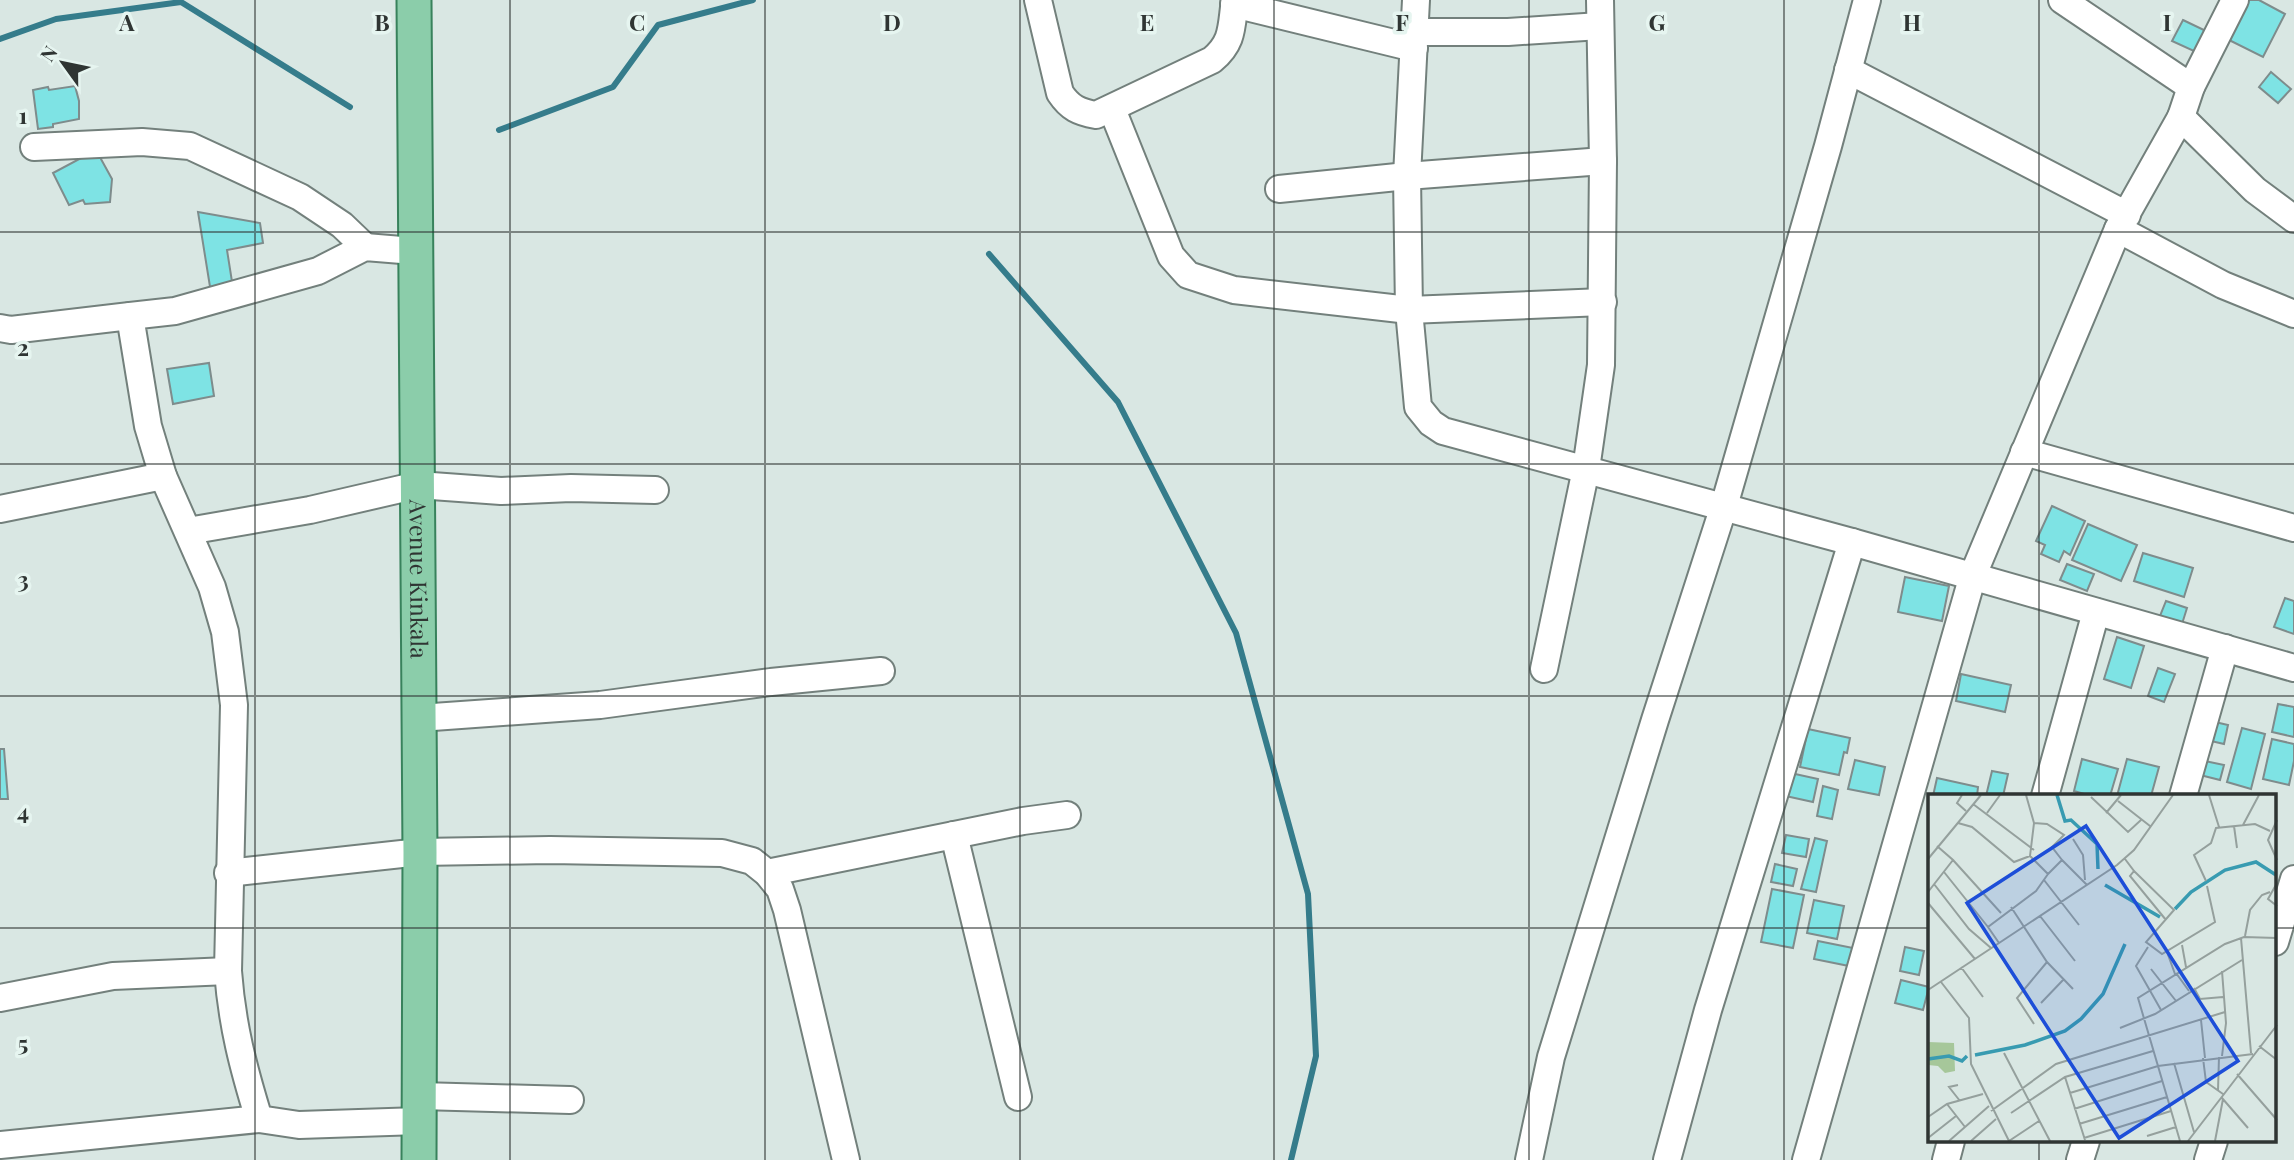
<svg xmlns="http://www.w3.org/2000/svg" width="2294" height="1160" viewBox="0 0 2294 1160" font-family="'Playfair Display',serif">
<rect width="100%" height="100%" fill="#d9e7e3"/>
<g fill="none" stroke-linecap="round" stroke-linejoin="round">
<g stroke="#357c8b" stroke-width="6">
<polyline points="0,39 56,19 181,2 350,107"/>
<polyline points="499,130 613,87 658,25 753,0"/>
<polyline points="989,254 1118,402 1236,633 1308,894 1316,1056 1291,1160"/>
</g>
</g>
<g fill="#7ee3e4" stroke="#7e8c8c" stroke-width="2">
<polygon points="2248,0 2259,0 2285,14 2263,57 2227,39"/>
<polygon points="2183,20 2206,31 2196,52 2172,41"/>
<polygon points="2271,72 2291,89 2278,103 2259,87"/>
<polygon points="75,86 79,101 79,119 53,124 53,127 38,129 33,90 48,87 49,90"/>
<polygon points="96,150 112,179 110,202 85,204 83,200 69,205 53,173"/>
<polygon points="198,212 260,223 263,243 227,250 233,288 211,293"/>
<polygon points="209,363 214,396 173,404 167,369"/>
<polygon points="2052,506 2085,521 2070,555 2064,551 2059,562 2041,554 2045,545 2036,541"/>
<polygon points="2088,524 2137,545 2121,581 2072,560"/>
<polygon points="2143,553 2193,568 2184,597 2134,581"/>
<polygon points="2067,564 2094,574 2087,591 2060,580"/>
<polygon points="1905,577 1949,586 1942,621 1898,612"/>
<polygon points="2285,598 2294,601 2294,634 2274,627"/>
<polygon points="2166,601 2187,608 2182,624 2160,616"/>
<polygon points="2117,637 2144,646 2131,688 2104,679"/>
<polygon points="2158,668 2175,674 2164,702 2148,696"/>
<polygon points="1961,674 2011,685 2005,712 1956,701"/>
<polygon points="2278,704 2294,707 2294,737 2272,732"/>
<polygon points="2215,722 2228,725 2224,744 2211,741"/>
<polygon points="2242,728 2265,734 2251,789 2227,782"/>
<polygon points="1808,729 1850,738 1847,753 1844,752 1839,775 1800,767"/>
<polygon points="2272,739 2294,744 2294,761 2289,785 2263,779"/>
<polygon points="0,749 4,749 8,799 0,799"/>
<polygon points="2082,759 2118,769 2110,796 2091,796 2074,791"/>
<polygon points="2127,759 2159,767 2151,796 2117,796"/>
<polygon points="1855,760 1885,767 1879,795 1848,789"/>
<polygon points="2200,760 2224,765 2220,780 2196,774"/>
<polygon points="1992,771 2008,774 2003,796 1986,796"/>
<polygon points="1786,772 1818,779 1813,802 1781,795"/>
<polygon points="1937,778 1978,787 1977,796 1933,796"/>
<polygon points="1823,786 1838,790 1832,819 1817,816"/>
<polygon points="1786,835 1809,839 1806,857 1782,853"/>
<polygon points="1815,838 1827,841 1816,892 1801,889"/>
<polygon points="1775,864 1797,869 1793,886 1771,882"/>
<polygon points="1772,889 1804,895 1793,948 1761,942"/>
<polygon points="1814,900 1844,906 1837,939 1807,933"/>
<polygon points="1818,941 1858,949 1854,967 1814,959"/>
<polygon points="1905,947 1924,951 1919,975 1900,971"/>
<polygon points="1901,980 1929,987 1923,1010 1895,1003"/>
</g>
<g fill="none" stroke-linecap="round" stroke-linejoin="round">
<defs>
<g id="minor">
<path d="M1038,0L1060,93C1070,108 1079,112 1096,115L1212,60C1234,42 1231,26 1235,0"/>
<polyline points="1416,0 1407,176 1409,310 1418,407 1431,423 1443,431 1852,542 2294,668"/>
<polyline points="2062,0 2191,87"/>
<polyline points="1234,4 1414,48"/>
<polyline points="1416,32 1508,32 1600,26"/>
<polyline points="1848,70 2127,215"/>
<polyline points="1112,109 1171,256 1188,275 1234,290 1409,310 1603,302"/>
<polyline points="2181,117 2255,190 2294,219"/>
<polyline points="34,147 142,142 190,146 300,197 342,225 365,247"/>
<polyline points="1279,189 1407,176 1603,161"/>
<polyline points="2118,229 2223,285 2294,314"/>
<polyline points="0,328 11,330 130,316"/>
<polyline points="2024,452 2294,528"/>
<path d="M163,476L212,587L225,632L234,705L228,971C232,1025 243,1067 259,1119L299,1125L419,1121"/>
<polyline points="0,509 163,476 148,426 130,316 175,311 318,271 365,247 414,251"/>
<polyline points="188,531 310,510 418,485 501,491 571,488 655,490"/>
<polyline points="1544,669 1586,469 1601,365 1603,161 1600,0"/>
<polyline points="419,718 600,705 771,682 881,671"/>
<polyline points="2045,796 2096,612"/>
<polyline points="2183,796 2225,648"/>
<polyline points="954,835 1018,1097"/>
<polyline points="228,873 420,852 550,850 722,853 752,861 767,873 780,889 787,910 846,1160"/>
<polyline points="767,873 1023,821 1067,815"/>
<polyline points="2275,942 2294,879"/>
<polyline points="0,998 113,976 228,971"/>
<polyline points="420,1096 570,1100"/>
<polyline points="0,1145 259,1119"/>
<polyline points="1529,1160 1551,1057 1655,720 1724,506 1828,146 1867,0"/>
<polyline points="1667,1160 1708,1010 1852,542"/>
<polyline points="1806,1160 1973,575 2118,229 2181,117 2191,87 2235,0"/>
<polyline points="1946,1160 1951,1141"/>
<polyline points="2080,1160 2086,1141"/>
<polyline points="2208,1160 2214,1141"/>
</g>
<g id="major">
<path id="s1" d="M414,0L420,852L419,1160"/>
</g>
</defs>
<use href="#minor" stroke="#73807c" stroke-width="30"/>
<use href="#major" stroke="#38825c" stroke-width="37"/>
<use href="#minor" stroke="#fff" stroke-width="26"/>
<use href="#major" stroke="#8bcdaa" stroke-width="33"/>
</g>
<path fill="none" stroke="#2f3533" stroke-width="2" stroke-opacity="0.55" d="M255,0V1160M510,0V1160M765,0V1160M1020,0V1160M1274,0V1160M1529,0V1160M1784,0V1160M2039,0V796M0,232H2294M0,464H2294M0,696H2294M0,928H1930M2275,928H2294M2039,1141V1160"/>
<g text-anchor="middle" stroke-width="7" stroke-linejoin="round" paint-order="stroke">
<g font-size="23" fill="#2f3533" stroke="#e6f5f0">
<text dy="8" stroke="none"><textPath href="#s1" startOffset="579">Avenue Kinkala</textPath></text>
</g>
</g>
<g transform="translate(1928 794)">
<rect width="348" height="348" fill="#d9e7e3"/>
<path d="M0,248L26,249L27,277L17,279L10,272L0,271Z" fill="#a6c79a"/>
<path fill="none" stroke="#389bb1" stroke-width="3.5" d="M129,1L137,27L143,26L169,50L170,75M177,91L232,123M247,115L263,98L297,76L328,68L348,81M47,261L97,251L137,237L153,225L175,200L197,150M0,265L21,262L34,267L39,262"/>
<path fill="none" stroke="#95a09d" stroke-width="2" d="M34,1L29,9L38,17M98,1L106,29L102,62M281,1L291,33M163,3L200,38L213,26M190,7L222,32M45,10L106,56M59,19L72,1M178,19L193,1M349,26L340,46L349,66M30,29L44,33L86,68L102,62L120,80L134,66L159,91M106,29L119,30L136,41L124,53L134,66M315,31L331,1M306,32L309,54M145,45L155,61L157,86M0,65L53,1M197,65L206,77L202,82L238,126M25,66L73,119M206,77L246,116L218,148L234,160L287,128L279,92M16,78L60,133M116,86L151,131M278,87L266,61L283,49L288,34L327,30L342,37M349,89L340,105L349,112M6,90L41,135L63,154M0,98L25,66L9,52M0,109L47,165M83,113L119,168L145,195M112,122L147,167M317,142L322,116L334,101L342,98M313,144L323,259M71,149L60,133L108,97L120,80M254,151L258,173M220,153L208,172L233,216M239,158L247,180M33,173L55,203M223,175L248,207M294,177L298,229L294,262M248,179L261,197M13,188L41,224L43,270L81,347M266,194L272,205L295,203M0,196L189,71L206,56L245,1M113,209L136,185M273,226L277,264M106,230L89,204L119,168M192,234L227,220L314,166M331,252L349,266M76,259L122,347M275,264L278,288L295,300M246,269L266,338M309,280L349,326M137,283L157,346M30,291L21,293L32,307M290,296L291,263M142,299L230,272L325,260M294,304L320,334M19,310L37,333M146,315L234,287M63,317L128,270L297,218M83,319L137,283L225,257M0,323L19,310L55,300M151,330L239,303M219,342L248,333M0,344L28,322M156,344L243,317M21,347L61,312M43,347L68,325M81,347L111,327M252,347L210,204L297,150L316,143L349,144M260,347L349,231M287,347L295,305"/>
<path fill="#1d4ed8" fill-opacity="0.15" stroke="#1d4ed8" stroke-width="3.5" d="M158,32L310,267L191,344L39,109Z"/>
<rect width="348" height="348" fill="none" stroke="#2f3533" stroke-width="3.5"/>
</g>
<g font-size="23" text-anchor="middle" font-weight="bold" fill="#2f3533" stroke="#e6f5f0" stroke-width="7" stroke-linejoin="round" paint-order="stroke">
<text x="127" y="31">A</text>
<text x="382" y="31">B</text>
<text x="637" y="31">C</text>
<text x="892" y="31">D</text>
<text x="1147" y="31">E</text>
<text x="1402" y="31">F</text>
<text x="1657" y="31">G</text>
<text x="1912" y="31">H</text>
<text x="2167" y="31">I</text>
<text x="23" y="124">1</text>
<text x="23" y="356">2</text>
<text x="23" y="588">3</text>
<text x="23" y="820">4</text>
<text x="23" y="1052">5</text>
</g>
<g transform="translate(63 63) rotate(303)" stroke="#e6f5f0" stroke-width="5" paint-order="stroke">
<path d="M0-5L12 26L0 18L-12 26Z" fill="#2f3533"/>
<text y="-10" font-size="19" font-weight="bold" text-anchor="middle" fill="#2f3533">N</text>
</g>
</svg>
